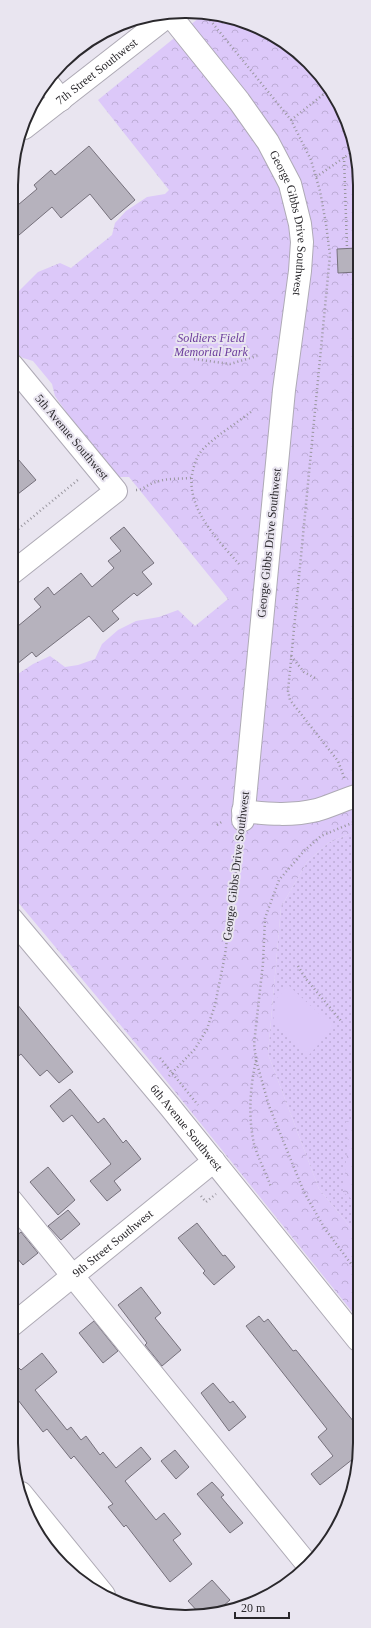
<svg xmlns="http://www.w3.org/2000/svg" width="371" height="1628" viewBox="0 0 371 1628" font-family="'Times New Roman',serif">
<defs>
<pattern id="grass-dots" width="8" height="8" patternUnits="userSpaceOnUse"><rect width="8" height="8" fill="#dcc8f9"/><path d="M2 2h.1M6 6h.1" fill="none" stroke="#bdacd6" stroke-width="1.8" stroke-linecap="round"/></pattern>
<pattern id="forest-crowns" width="20" height="18" patternUnits="userSpaceOnUse"><rect width="20" height="18" fill="#dcc8f9"/><path d="M2 6a3 3 0 1 1 6 0M12 15a3 3 0 1 1 6 0" fill="none" stroke="#bdacd6"/></pattern>
</defs>
<rect width="100%" height="100%" fill="#e9e5f0"/>
<polygon fill="url(#grass-dots)" points="359,830 358,1236 319,1189 268,1054 281,907 307,862 328,843"/>
<g fill="url(#forest-crowns)">
<polygon points="205,13 263,29 309,62 342,109 359,163 359,830 328,843 307,862 281,907 268,1054 319,1189 358,1236 358,1319 147,1057 12,895 12,727 19,711 12,699 12,678 33,664 50,656 65,667 78,665 95,659 102,644 118,630 136,621 159,617 178,610 195,626 228,599 129,477 115,477 102,463 55,396 52,384 33,361 23,358 12,350 12,298 38,272 60,263 71,268 112,235 115,223 126,211 147,197 165,194 169,190 98,100"/>
<polygon points="358,1115 358,1204 343,1192 348,1141 346,1122"/>
</g>
<polygon fill="#dcc8f9" points="288,985 334,1027 309,1055 273,1023 276,999"/>
<g fill="#b6b2bd" stroke="#76717c">
<polygon points="89,146 135,200 111,220 90,194 61,218 52,207 12,241 12,210 37,189 34,185 51,170 55,175"/>
<polygon points="357,248 358,272 338,273 337,249"/>
<polygon points="12,452 36,480 18,494 12,487"/>
<polygon points="124,527 154,563 142,572 152,584 137,596 134,593 112,611 119,619 103,632 89,616 36,657 32,652 12,668 12,631 41,607 34,599 48,587 54,595 81,573 92,587 114,568 108,561 121,551 110,538"/>
<polygon points="12,998 73,1072 59,1083 47,1070 40,1076 21,1054 11,1062"/>
<polygon points="70,1089 98,1123 104,1118 123,1143 126,1140 141,1159 114,1181 121,1190 107,1201 90,1181 111,1164 72,1115 63,1122 50,1106"/>
<polygon points="48,1167 75,1200 58,1215 30,1182"/>
<polygon points="68,1210 80,1224 61,1240 48,1226"/>
<polygon points="197,1223 223,1256 225,1255 235,1267 214,1285 203,1273 205,1271 178,1238"/>
<polygon points="21,1232 38,1253 23,1265 11,1251 11,1240"/>
<polygon points="141,1287 161,1313 155,1318 181,1350 162,1366 145,1345 147,1343 118,1305"/>
<polygon points="259,1316 264,1322 268,1319 293,1351 296,1350 358,1427 358,1455 320,1485 311,1474 333,1456 318,1437 327,1429 246,1326"/>
<polygon points="94,1321 118,1351 103,1363 79,1333"/>
<polygon points="42,1353 57,1372 35,1390 67,1430 71,1427 81,1440 86,1436 100,1455 103,1452 116,1468 141,1447 151,1459 125,1481 156,1520 164,1513 181,1534 173,1540 192,1564 170,1582 126,1525 124,1527 108,1507 113,1504 74,1456 71,1459 47,1429 43,1432 11,1391 11,1375 19,1368 21,1370"/>
<polygon points="213,1383 230,1403 233,1401 246,1417 229,1431 201,1393"/>
<polygon points="175,1450 189,1467 176,1479 161,1461"/>
<polygon points="212,1482 224,1495 221,1497 243,1523 230,1533 197,1494"/>
<polygon points="212,1580 230,1600 216,1612 200,1614 188,1601"/>
</g>
<g fill="none" stroke-linecap="round" stroke-linejoin="round">
<defs>
<g id="minor">
<path id="s1" d="M170,15L239,101L268,142L290,184L300,224L302,242L300,271L284,390L243,820"/>
<polyline points="48,83 61,100"/>
<path id="s2" d="M24,128L169,15"/>
<polyline points="12,573 116,491 12,365"/>
<path d="M243,811C268,814 292,816 317,810C331,806 345,799 359,795"/>
<path id="s3" d="M12,919L170,1107L358,1340"/>
<polyline points="11,1200 307,1564"/>
<path id="s4" d="M11,1326L214,1161"/>
<polyline points="21,1493 104,1595"/>
</g>
</defs>
<use href="#minor" stroke="#aeaab5" stroke-width="24"/>
<g stroke="#99969e" stroke-width="2.5" stroke-dasharray="1 3" stroke-linecap="butt">
<polyline points="216,15 210,20 291,120 311,160 320,191 326,224 330,255 288,691 290,700 338,761 345,780"/>
<polyline points="291,120 329,90"/>
<polyline points="344,157 347,248"/>
<polyline points="316,177 355,150"/>
<polyline points="194,359 230,364 257,356"/>
<path d="M136,490C143,490 147,485 153,483C165,478 178,479 191,478"/>
<polyline points="12,534 79,479"/>
<path d="M239,564C217,539 184,506 193,470C195,462 198,454 204,448C216,436 238,422 252,411"/>
<polyline points="291,656 304,672 315,678"/>
<polyline points="217,825 223,821"/>
<polyline points="298,966 306,979 342,1022"/>
<polyline points="160,1058 198,1105"/>
<path d="M256,1060C250,1088 248,1116 254,1144C258,1158 266,1173 271,1187"/>
<polyline points="169,1076 195,1049 207,1029 215,1005 225,955 240,839"/>
<polyline points="201,1196 206,1202 216,1194"/>
<polyline points="358,1273 325,1229 304,1192 269,1106 256,1060 254,1044 263,963 265,918 279,880 304,851 321,836 359,820"/>
</g>
<use href="#minor" stroke="#fff" stroke-width="22"/>
</g>
<g text-anchor="middle" stroke-width="4" stroke-linejoin="round" paint-order="stroke">
<g font-size="12" fill="#2a282c" stroke="#e9e5f0">
<text dy="4" stroke="none"><textPath href="#s2" startOffset="92">7th Street Southwest</textPath></text>
<text dy="4" stroke="none"><textPath href="#s1" startOffset="246">George Gibbs Drive Southwest</textPath></text>
<text transform="translate(72 437) rotate(50)" y="4">5th Avenue Southwest</text>
<text transform="translate(269 543) rotate(-84)" y="4">George Gibbs Drive Southwest</text>
<text transform="translate(236 866) rotate(-83)" y="4">George Gibbs Drive Southwest</text>
<text dy="4" stroke="none"><textPath href="#s3" startOffset="272">6th Avenue Southwest</textPath></text>
<text dy="4" stroke="none"><textPath href="#s4" startOffset="131">9th Street Southwest</textPath></text>
</g>
<g font-size="12" font-style="italic" fill="#6a3b9b" stroke="#e9e5f0">
<text x="211" y="342">Soldiers Field<tspan x="211" dy="14">Memorial Park</tspan></text>
</g>
</g>
<path d="M0 0H371V1628H0ZM185 18H186A167 167 0 0 1 353 185V1443A167 167 0 0 1 186 1610H185A167 167 0 0 1 18 1443V185A167 167 0 0 1 185 18Z" fill="#e9e5f0" fill-rule="evenodd"/>
<path fill="none" stroke="#2a282c" stroke-width="2" d="M185 18H186A167 167 0 0 1 353 185V1443A167 167 0 0 1 186 1610H185A167 167 0 0 1 18 1443V185A167 167 0 0 1 185 18Z"/>
<path d="M235 1612v6h54v-6" fill="none" stroke="#2a282c" stroke-width="2"/>
<text x="241" y="1612" font-size="12" fill="#2a282c" stroke="#e9e5f0" stroke-width="3" paint-order="stroke">20 m</text>
</svg>
